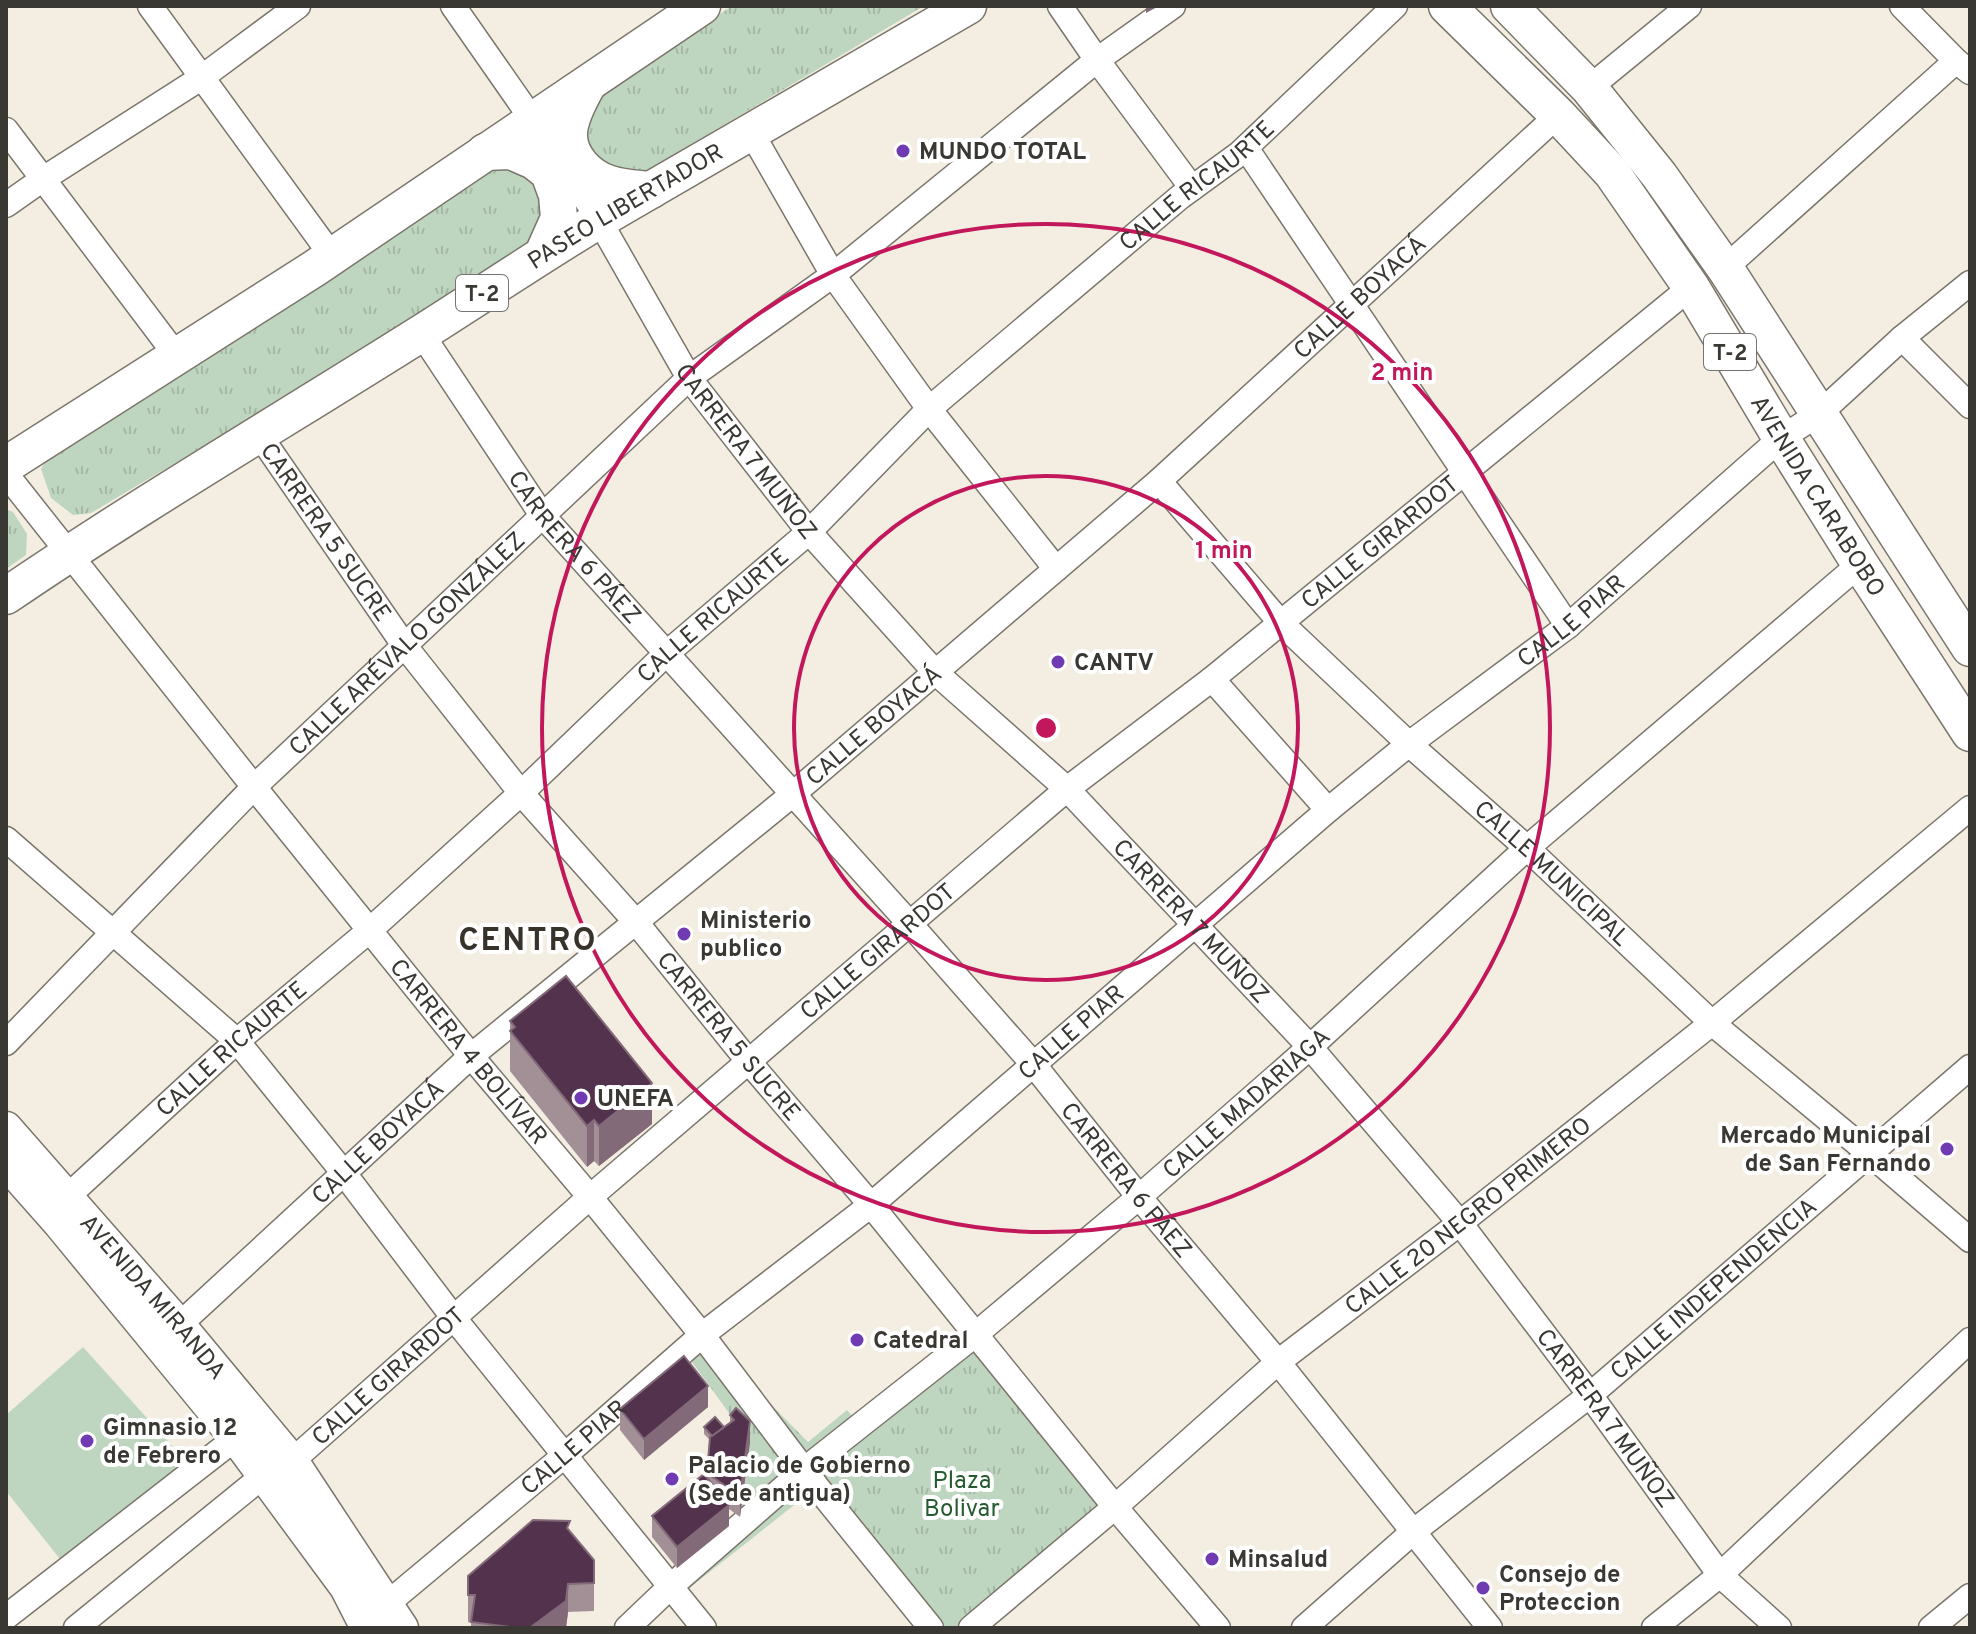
<svg xmlns="http://www.w3.org/2000/svg" width="1976" height="1634" viewBox="0 0 1976 1634" font-family="Overpass,sans-serif">
<defs>
<pattern id="park-tufts" width="24" height="20" patternUnits="userSpaceOnUse" patternTransform="scale(2)"><rect width="24" height="20" fill="#bed6c0"/><path d="M3 7l-1-3M5 7V3M7 7l1-3M15 17l-1-3M17 17v-4M19 17l1-3" fill="none" stroke="#a4b8a5"/></pattern>
</defs>
<rect width="100%" height="100%" fill="#f4eee2"/>
<polygon fill="#bed6c0" points="83,1347 192,1468 60,1559 6,1491 6,1415"/>
<g fill="url(#park-tufts)">
<polygon points="732,6 924,6 631,180 586,160 587,108 608,87"/>
<polygon points="514,157 553,197 532,248 209,443 91,513 73,515 51,498 41,469 54,448 495,158"/>
<polygon points="6,509 13,512 27,534 26,555 6,569"/>
<polygon points="976,1334 1115,1507 971,1628 931,1628 817,1487 683,1593 740,1517 750,1442 692,1362 702,1335 808,1442 847,1410 859,1424"/>
</g>
<g fill="none" stroke-linecap="round" stroke-linejoin="round">
<defs>
<g id="minor">
<polyline points="150,6 332,256"/>
<path id="s1" d="M453,6L564,165L599,220L689,378L809,532L935,672L1067,789L1310,1047L1460,1223L1590,1395L1720,1575L1779,1628"/>
<polyline points="1060,6 1097,60 1192,188"/>
<polyline points="1902,6 1956,61 1970,72"/>
<polyline points="1589,88 1689,6"/>
<polyline points="6,130 176,355"/>
<polyline points="751,132 833,275 929,409 1056,569"/>
<polyline points="1246,148 1568,626"/>
<polyline points="6,205 43,179 201,78 298,6"/>
<polyline points="1725,268 1956,61"/>
<path id="s2" d="M421,333L542,515L910,924L1034,1065L1139,1197L1278,1362L1490,1628"/>
<polyline points="1902,338 1970,406"/>
<path id="s3" d="M258,433L404,645L521,793L635,921L749,1062L871,1205L1115,1507L1218,1628"/>
<path id="s4" d="M6,474L254,787L471,1056L590,1197L702,1335L817,1487L931,1628"/>
<path id="s5" d="M1159,481L1280,622L1409,744L1527,848L1712,1023L1869,1153L1970,1240"/>
<polyline points="1212,679 1328,810"/>
<polyline points="6,839 237,1041 343,1172 453,1317 704,1628"/>
<path id="s6" d="M6,1043L254,787L689,378L833,275L1097,60L1173,6"/>
<path id="s7" d="M68,1196L237,1041L370,930L521,793L667,653L809,532L929,409L1180,197L1239,154L1395,6"/>
<path id="s8" d="M179,1325L471,1056L793,794L1159,481L1558,115"/>
<path id="s9" d="M376,1613L564,1456L702,1335L871,1205L1328,810L1409,744L1568,626L1781,438L1819,414L1902,338L1970,283"/>
<polyline points="6,1617 236,1438"/>
<path id="s10" d="M76,1628L263,1476L292,1461L590,1197L1067,789L1212,679L1691,287"/>
<path id="s11" d="M627,1628L670,1587L805,1469L976,1334L1139,1197L1310,1047L1527,848L1860,564"/>
<path id="s12" d="M971,1628L1115,1507L1278,1362L1460,1223L1712,1023L1970,808"/>
<path id="s13" d="M1304,1628L1414,1531L1590,1395L1970,1067"/>
<polyline points="1654,1628 1720,1575 1970,1340"/>
<polyline points="1931,1628 1970,1596"/>
</g>
<g id="major">
<path id="s14" d="M6,1128L179,1325L292,1461L402,1628"/>
<polyline points="6,1163 60,1224 236,1438 346,1587 367,1628"/>
</g>
<g id="highway">
<path id="s15" d="M1447,6L1558,115L1612,173L1691,287L1781,438L1860,564L1970,733"/>
<polyline points="1509,6 1589,88 1659,175 1725,268 1970,648"/>
<path d="M588,84C580,98 568,120 569,137C570,158 588,176 607,183C621,188 636,189 651,190"/>
<polyline points="485,152 511,151 534,161 549,173 557,195 559,218 543,254"/>
<polyline points="6,465 315,268 702,6"/>
<path id="s16" d="M6,596C141,504 282,421 420,334C480,296 538,257 599,220L968,6"/>
</g>
</defs>
<use href="#minor" stroke="#7b756b" stroke-width="27"/>
<use href="#major" stroke="#7b756b" stroke-width="35"/>
<use href="#highway" stroke="#7b756b" stroke-width="39"/>
<use href="#minor" stroke="#fff" stroke-width="24"/>
<use href="#major" stroke="#fff" stroke-width="32"/>
<use href="#highway" stroke="#fff" stroke-width="36"/>
</g>
<g fill="#a39097">
<polygon points="510,1021 652,1124 599,1166 594,1161 587,1167 510,1071"/>
<polygon points="708,1407 644,1460 620,1430 620,1409"/>
<polygon points="730,1415 750,1442 740,1517 729,1509 729,1526 677,1568 652,1537 652,1516 707,1478 710,1440 704,1434 704,1427 724,1427 730,1422"/>
<polygon points="570,1532 594,1560 594,1611 568,1612 566,1628 471,1628 471,1623 468,1622 468,1595"/>
</g>
<g fill="#836a79">
<polygon points="1146,6 1159,6 1146,13"/>
<polygon points="652,1083 652,1124 599,1166 599,1126"/>
<polygon points="594,1120 594,1161 587,1167 587,1126"/>
<polygon points="708,1386 708,1407 644,1460 644,1439"/>
<polygon points="750,1421 750,1442 740,1517 740,1496"/>
<polygon points="729,1505 729,1526 677,1568 677,1547"/>
<polygon points="568,1584 568,1612 566,1628 531,1628"/>
</g>
<g fill="#52324c" stroke="#836a79" stroke-width="2">
<polygon points="566,976 652,1083 599,1126 594,1120 587,1126 510,1031 515,1027 510,1021"/>
<polygon points="684,1356 708,1386 644,1439 620,1409"/>
<polygon points="736,1408 750,1421 740,1496 707,1473 710,1437 734,1420 730,1415"/>
<polygon points="715,1417 724,1427 712,1436 704,1427"/>
<polygon points="704,1474 729,1505 677,1547 652,1516"/>
<polygon points="533,1520 570,1521 567,1528 594,1560 594,1583 568,1584 566,1601 531,1627 517,1628 471,1622 475,1595 468,1595 468,1576"/>
</g>
<g fill="none" stroke="#c2185b" stroke-width="4">
<circle cx="1046" cy="728" r="252"/>
<circle cx="1046" cy="728" r="504"/>
</g>
<g fill="#703bb2" stroke="#fff" stroke-width="3">
<circle cx="903" cy="151" r="8"/>
<circle cx="1058" cy="662" r="8"/>
<circle cx="684" cy="934" r="8"/>
<circle cx="581" cy="1098" r="8"/>
<circle cx="1947" cy="1149" r="8"/>
<circle cx="857" cy="1340" r="8"/>
<circle cx="87" cy="1441" r="8"/>
<circle cx="672" cy="1479" r="8"/>
<circle cx="1212" cy="1559" r="8"/>
<circle cx="1483" cy="1588" r="8"/>
</g>
<g text-anchor="middle" stroke-width="8" stroke-linejoin="round" paint-order="stroke">
<g fill="#fff" stroke="#757470" stroke-width="2">
<rect x="456" y="275" width="52" height="36" rx="6"/>
<rect x="1704" y="334" width="52" height="36" rx="6"/>
</g>
<g font-size="22" font-weight="bold" fill="#3a3833">
<text x="482" y="301">T-2</text>
<text x="1730" y="360">T-2</text>
</g>
<g font-size="24" font-weight="bold" fill="#3a3833" stroke="#fff" text-anchor="start">
<text x="919" y="159">MUNDO TOTAL</text>
<text x="1074" y="670">CANTV</text>
<text x="700" y="928">Ministerio<tspan x="700" dy="28">publico</tspan></text>
<text x="597" y="1106">UNEFA</text>
<text x="1931" y="1143" text-anchor="end">Mercado Municipal<tspan x="1931" dy="28">de San Fernando</tspan></text>
<text x="873" y="1348">Catedral</text>
<text x="103" y="1435">Gimnasio 12<tspan x="103" dy="28">de Febrero</tspan></text>
<text x="688" y="1473">Palacio de Gobierno<tspan x="688" dy="28">(Sede antigua)</tspan></text>
<text x="1228" y="1567">Minsalud</text>
<text x="1499" y="1582">Consejo de<tspan x="1499" dy="28">Proteccion</tspan></text>
</g>
<g font-size="24" fill="#3a3833" stroke="#fff">
<text dy="8" stroke="none"><textPath href="#s7" startOffset="1516">CALLE RICAURTE</textPath></text>
<text dy="8" stroke="none"><textPath href="#s16" startOffset="732">PASEO LIBERTADOR</textPath></text>
<text dy="8" stroke="none"><textPath href="#s8" startOffset="1566">CALLE BOYACÁ</textPath></text>
<text dy="8" stroke="none"><textPath href="#s1" startOffset="534">CARRERA 7 MUÑOZ</textPath></text>
<text dy="8" stroke="none"><textPath href="#s15" startOffset="618">AVENIDA CARABOBO</textPath></text>
<text dy="8" stroke="none"><textPath href="#s3" startOffset="120">CARRERA 5 SUCRE</textPath></text>
<text dy="8" stroke="none"><textPath href="#s10" startOffset="1698">CALLE GIRARDOT</textPath></text>
<text dy="8" stroke="none"><textPath href="#s2" startOffset="264">CARRERA 6 PÁEZ</textPath></text>
<text dy="8" stroke="none"><textPath href="#s7" startOffset="868">CALLE RICAURTE</textPath></text>
<text dy="8" stroke="none"><textPath href="#s9" startOffset="1554">CALLE PIAR</textPath></text>
<text dy="8" stroke="none"><textPath href="#s6" startOffset="566">CALLE ARÉVALO GONZÁLEZ</textPath></text>
<text dy="8" stroke="none"><textPath href="#s8" startOffset="918">CALLE BOYACÁ</textPath></text>
<text dy="8" stroke="none"><textPath href="#s5" startOffset="556">CALLE MUNICIPAL</textPath></text>
<text dy="8" stroke="none"><textPath href="#s1" startOffset="1182">CARRERA 7 MUÑOZ</textPath></text>
<text dy="8" stroke="none"><textPath href="#s10" startOffset="1050">CALLE GIRARDOT</textPath></text>
<text dy="8" stroke="none"><textPath href="#s9" startOffset="906">CALLE PIAR</textPath></text>
<text dy="8" stroke="none"><textPath href="#s3" startOffset="766">CARRERA 5 SUCRE</textPath></text>
<text dy="8" stroke="none"><textPath href="#s7" startOffset="220">CALLE RICAURTE</textPath></text>
<text dy="8" stroke="none"><textPath href="#s4" startOffset="740">CARRERA 4 BOLÍVAR</textPath></text>
<text dy="8" stroke="none"><textPath href="#s11" startOffset="812">CALLE MADARIAGA</textPath></text>
<text dy="8" stroke="none"><textPath href="#s8" startOffset="270">CALLE BOYACÁ</textPath></text>
<text dy="8" stroke="none"><textPath href="#s2" startOffset="1104">CARRERA 6 PÁEZ</textPath></text>
<text dy="8" stroke="none"><textPath href="#s12" startOffset="646">CALLE 20 NEGRO PRIMERO</textPath></text>
<text dy="8" stroke="none"><textPath href="#s13" startOffset="532">CALLE INDEPENDENCIA</textPath></text>
<text dy="8" stroke="none"><textPath href="#s14" startOffset="224">AVENIDA MIRANDA</textPath></text>
<text dy="8" stroke="none"><textPath href="#s10" startOffset="402">CALLE GIRARDOT</textPath></text>
<text dy="8" stroke="none"><textPath href="#s1" startOffset="1830">CARRERA 7 MUÑOZ</textPath></text>
<text dy="8" stroke="none"><textPath href="#s9" startOffset="258">CALLE PIAR</textPath></text>
</g>
<g font-size="24" fill="#265b2f" stroke="#fff">
<text x="962" y="1488">Plaza<tspan x="962" dy="28">Bolivar</tspan></text>
</g>
<g font-size="32" font-weight="bold" letter-spacing="2" fill="#38332a" stroke="#fff">
<text x="528" y="950">CENTRO</text>
</g>
</g>
<circle cx="1046" cy="728" r="12" fill="#c2185b" stroke="#fff" stroke-width="4"/>
<g font-size="24" text-anchor="middle" font-weight="bold" fill="#c2185b" stroke="#fff" stroke-width="8" stroke-linejoin="round" paint-order="stroke">
<text x="1402" y="380">2 min</text>
<text x="1224" y="558">1 min</text>
</g>
<rect width="1976" height="1634" fill="none" stroke="#3a3833" stroke-width="16"/>
</svg>
